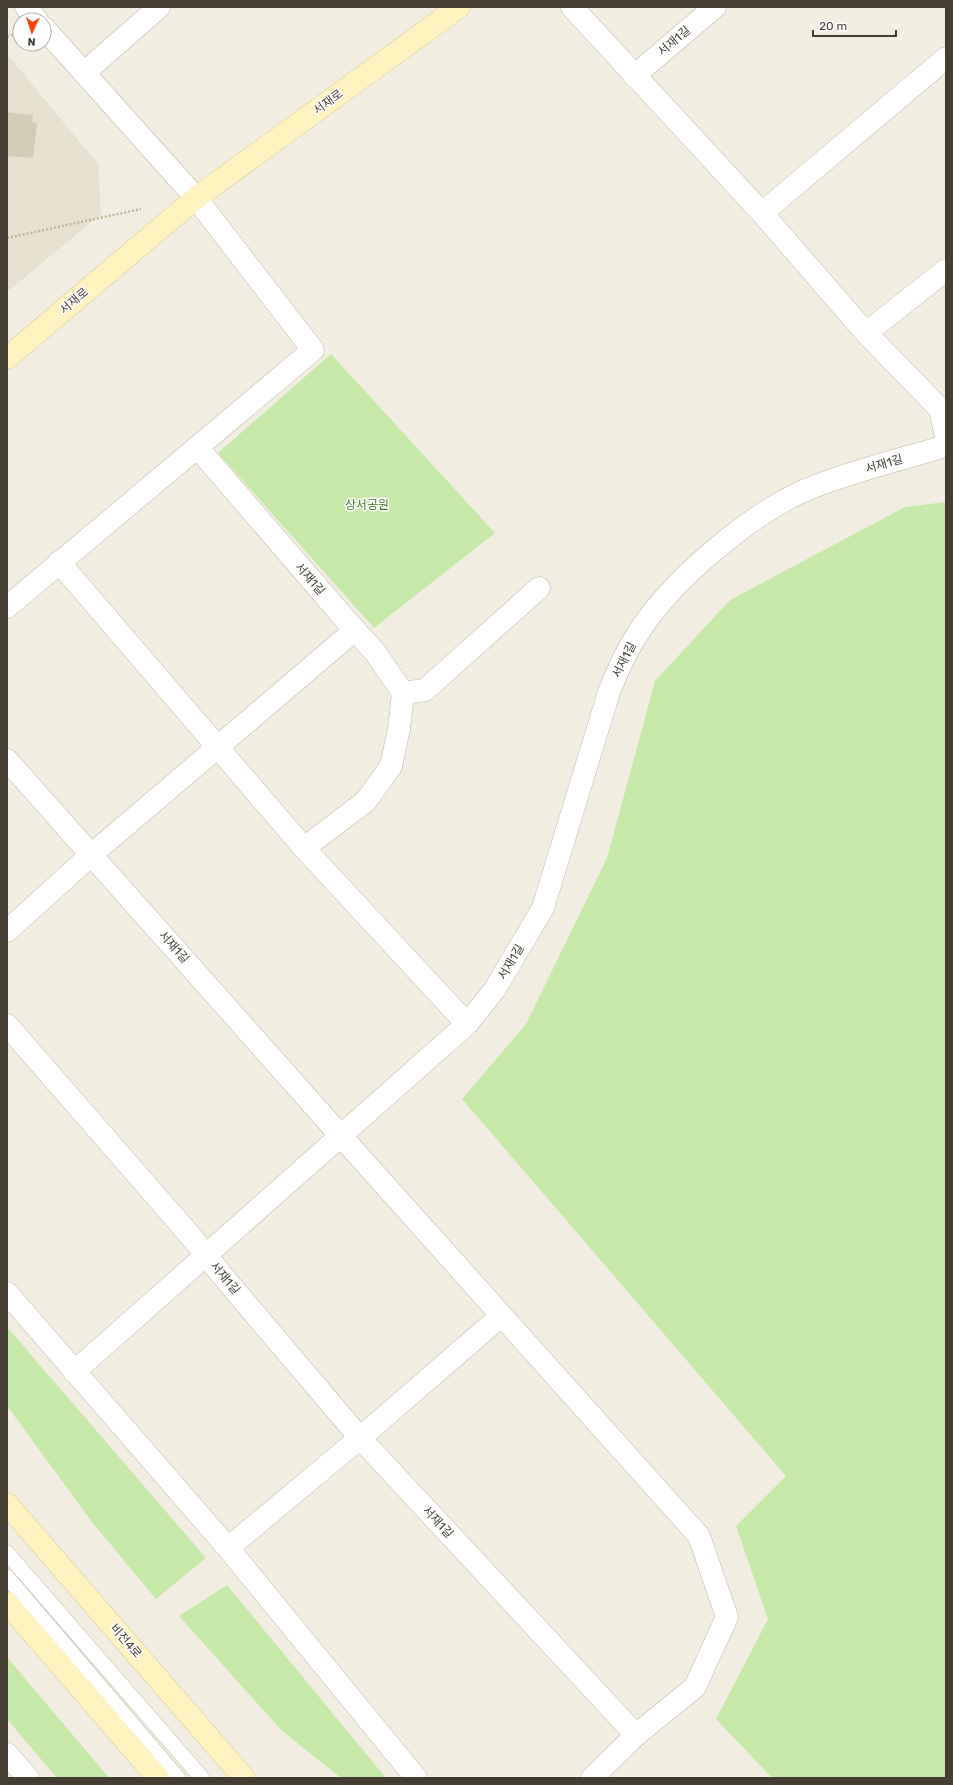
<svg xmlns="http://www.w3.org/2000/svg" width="953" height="1785" viewBox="0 0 953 1785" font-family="Rubik,'Noto Sans KR',sans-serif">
<rect width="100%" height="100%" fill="#f2efe2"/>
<polygon fill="#e7e1d0" points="7,54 98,164 101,214 7,292"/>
<g fill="#c7e9a8">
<polygon points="331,354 495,533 374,628 218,453"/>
<polygon points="946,502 946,1778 772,1778 716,1719 768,1619 736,1526 786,1476 462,1099 526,1024 607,858 655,681 730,600 905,507"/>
<polygon points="7,1327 206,1558 156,1599 92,1522 7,1406"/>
<polygon points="227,1585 386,1778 341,1778 281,1730 179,1616"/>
<polygon points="7,1657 109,1778 57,1778 7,1719"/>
</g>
<polygon fill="#d4cbb7" points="7,112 33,115 32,122 37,123 33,158 7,156"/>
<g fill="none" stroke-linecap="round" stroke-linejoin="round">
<defs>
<g id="lane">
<polyline points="7,1553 202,1778"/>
<polyline points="7,1577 178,1778"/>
</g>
<g id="street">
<polyline points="26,7 37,20"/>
<polyline points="572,7 762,213 866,333 940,409 946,437"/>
<polyline points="84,73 159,7"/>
<polyline points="634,76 715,7"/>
<polyline points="762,213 946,58"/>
<polyline points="866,333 946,270"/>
<polyline points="197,447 351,626 375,652 403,693 399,729 391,766 366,801 304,848"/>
<polyline points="59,562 304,848 467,1024"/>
<polyline points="7,607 313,350 196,198 44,28"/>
<polyline points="403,693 425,690 539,588"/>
<polyline points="7,760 340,1135 699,1536 727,1617 695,1687 636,1735 592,1778"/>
<polyline points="7,931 91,855 355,630"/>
<polyline points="7,1025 188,1233 226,1280 360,1438 636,1735"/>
<polyline points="7,1293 228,1548 416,1778"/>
<path d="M74,1372L467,1024L495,989L543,908L609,692C617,672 625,653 637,635C670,581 754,510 813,487C856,470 902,459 946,446"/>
<polyline points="228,1548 360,1438 501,1316"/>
<polyline points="7,1754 28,1778"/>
</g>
<g id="secondary">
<polyline points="7,358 196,198 459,7"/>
<polyline points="7,1504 244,1778"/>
<polyline points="7,1603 158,1778"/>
</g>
</defs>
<use href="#lane" stroke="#beb7a5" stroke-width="16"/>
<use href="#street" stroke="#beb7a5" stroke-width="23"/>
<use href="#secondary" stroke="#d5c88f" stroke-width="23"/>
<g stroke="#c0b495" stroke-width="2.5" stroke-dasharray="2 2" stroke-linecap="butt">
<polyline points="7,37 16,33"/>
<polyline points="7,238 141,209"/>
</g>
<use href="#lane" stroke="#fff" stroke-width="15"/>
<use href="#street" stroke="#fff" stroke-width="22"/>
<use href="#secondary" stroke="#fff4bf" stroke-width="22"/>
</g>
<g text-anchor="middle" stroke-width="3" stroke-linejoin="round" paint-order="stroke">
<g font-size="12" fill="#443e32" stroke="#fff">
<text transform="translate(674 41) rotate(-40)" y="4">서재1길</text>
<text transform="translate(328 102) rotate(-36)" y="4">서재로</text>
<text transform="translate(74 301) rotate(-40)" y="4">서재로</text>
<text transform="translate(884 464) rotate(-16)" y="4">서재1길</text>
<text transform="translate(310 579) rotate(49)" y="4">서재1길</text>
<text transform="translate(624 660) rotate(-63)" y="4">서재1길</text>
<text transform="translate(174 947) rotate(48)" y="4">서재1길</text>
<text transform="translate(511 962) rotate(-59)" y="4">서재1길</text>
<text transform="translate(225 1278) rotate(50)" y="4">서재1길</text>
<text transform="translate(438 1522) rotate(47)" y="4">서재1길</text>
<text transform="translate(126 1641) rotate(49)" y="4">비전4로</text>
</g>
<g font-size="12" fill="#3d7823" stroke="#fff">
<text x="367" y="509">상서공원</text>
</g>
</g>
<rect width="953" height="1785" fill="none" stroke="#443e32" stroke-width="16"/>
<g transform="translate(32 32) rotate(183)"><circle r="19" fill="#ffffff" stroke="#b4b2ad"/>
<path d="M0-3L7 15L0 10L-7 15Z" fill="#ff430c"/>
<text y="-6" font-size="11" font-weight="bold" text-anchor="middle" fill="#443e32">N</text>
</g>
<path d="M813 30v6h83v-6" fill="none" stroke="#443e32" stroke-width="2"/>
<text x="819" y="30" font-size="12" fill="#443e32" stroke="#ffffff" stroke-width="3" paint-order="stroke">20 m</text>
</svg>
